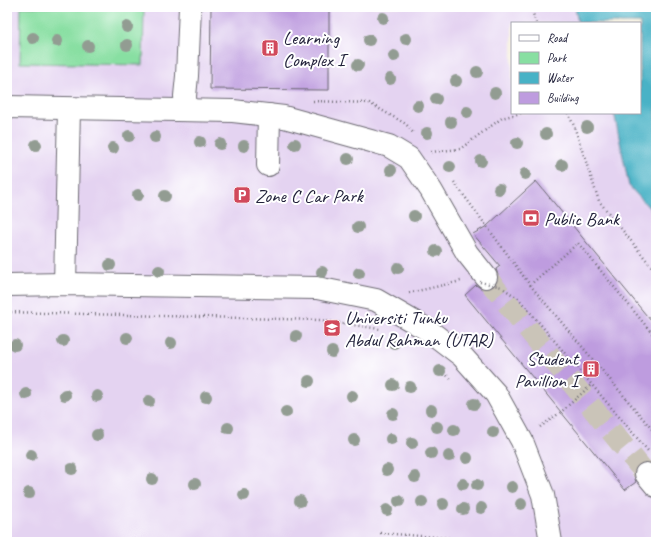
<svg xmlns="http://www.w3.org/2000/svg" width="663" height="549" viewBox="0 0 663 549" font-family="Caveat,sans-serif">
<rect width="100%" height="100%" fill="#fff"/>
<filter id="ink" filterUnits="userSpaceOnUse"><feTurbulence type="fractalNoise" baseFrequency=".025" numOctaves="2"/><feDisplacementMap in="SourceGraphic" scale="8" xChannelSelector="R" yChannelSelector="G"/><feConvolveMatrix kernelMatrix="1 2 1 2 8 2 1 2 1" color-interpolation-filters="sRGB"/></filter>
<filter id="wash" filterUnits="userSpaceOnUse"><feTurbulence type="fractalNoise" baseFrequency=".012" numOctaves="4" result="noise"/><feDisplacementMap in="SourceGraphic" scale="16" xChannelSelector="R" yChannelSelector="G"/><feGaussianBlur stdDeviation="0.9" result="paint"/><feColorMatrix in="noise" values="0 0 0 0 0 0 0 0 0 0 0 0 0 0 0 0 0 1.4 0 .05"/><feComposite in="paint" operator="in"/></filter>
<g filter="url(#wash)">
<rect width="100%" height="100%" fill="#f4ecd7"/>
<path fill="#e4d3f1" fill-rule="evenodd" d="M7,7H656V542H7ZM512,23H640V113H512Z"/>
<polygon fill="#88dfa2" stroke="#55806e" points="21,7 144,7 143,65 20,63"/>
<polygon fill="#48b2c6" stroke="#356a80" points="575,7 656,7 656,215 629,186 615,117 613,113 640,113 640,23 578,23"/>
<g id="blocks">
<g fill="#be9cdf">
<polygon points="211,7 329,7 329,90 210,89"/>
<polygon points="536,181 656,327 656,465 655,466 650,462 644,462 638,464 634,470 634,476 636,482 625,490 465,295 476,285 482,289 488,289 494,287 498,281 498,275 496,269 500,266 473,234 487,226"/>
</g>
</g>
</g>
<g filter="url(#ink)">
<use href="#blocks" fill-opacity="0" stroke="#6c6972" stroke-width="1"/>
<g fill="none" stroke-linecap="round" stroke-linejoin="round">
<polyline stroke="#cac4b8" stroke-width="22" stroke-dasharray="22 11" stroke-linecap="butt" points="486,277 646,474"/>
<defs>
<g id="minor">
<polyline points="7,107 233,111 284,117 389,146 409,158 431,190 467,253 486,277"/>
<polyline points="186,110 185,96 187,76 190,7"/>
<polyline points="268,165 269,115"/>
<polyline points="65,284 69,109"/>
<polyline points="7,285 65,284 317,288 376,300 428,330 462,356 496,394 522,441 543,495 551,542"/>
<polyline points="646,474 656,486"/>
</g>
</defs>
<use href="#minor" stroke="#6c6972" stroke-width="24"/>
<g stroke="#6c6972" stroke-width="2.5" stroke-dasharray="1 3" stroke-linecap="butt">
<polyline points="531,7 536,23"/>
<polyline points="313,101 369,103 406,124 414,134"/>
<polyline points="568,113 574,126 599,201 656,272"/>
<polyline points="431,152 460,149 502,118 521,113"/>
<polyline points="454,182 530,285 656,434"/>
<polyline points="530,285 578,243 656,338"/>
<polyline points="504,289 518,298 649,452"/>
<polyline points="409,293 461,281"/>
<polyline points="7,312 320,320 380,329"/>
<polyline points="441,370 451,379"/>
<polyline points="540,427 561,412 591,385"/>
<polyline points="380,533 503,542"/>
</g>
<use href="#minor" stroke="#fff" stroke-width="22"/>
<polyline stroke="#6c6972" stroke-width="2.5" stroke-dasharray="1 3" stroke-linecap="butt" points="480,282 502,287"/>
</g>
<g fill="#929c92">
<circle cx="383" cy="18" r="6"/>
<circle cx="127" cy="27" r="6"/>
<circle cx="33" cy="38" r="6"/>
<circle cx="406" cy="39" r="6"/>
<circle cx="369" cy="40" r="6"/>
<circle cx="57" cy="41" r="6"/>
<circle cx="127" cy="45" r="6"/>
<circle cx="88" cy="46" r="6"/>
<circle cx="394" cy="56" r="6"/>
<circle cx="358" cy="65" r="6"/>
<circle cx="477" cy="72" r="6"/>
<circle cx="390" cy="79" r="6"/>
<circle cx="456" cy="81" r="6"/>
<circle cx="495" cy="93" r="6"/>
<circle cx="436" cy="99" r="6"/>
<circle cx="418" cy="106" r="6"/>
<circle cx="467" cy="112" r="6"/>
<circle cx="451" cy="122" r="6"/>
<circle cx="587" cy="127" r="6"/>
<circle cx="427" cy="133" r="6"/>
<circle cx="546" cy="134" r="6"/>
<circle cx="129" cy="136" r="6"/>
<circle cx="155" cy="137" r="6"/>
<circle cx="200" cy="142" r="6"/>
<circle cx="517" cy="143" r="6"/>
<circle cx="220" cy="144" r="6"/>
<circle cx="295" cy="144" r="6"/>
<circle cx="36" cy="145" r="6"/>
<circle cx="244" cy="146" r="6"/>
<circle cx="113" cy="148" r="6"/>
<circle cx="348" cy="159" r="6"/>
<circle cx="481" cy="161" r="6"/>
<circle cx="562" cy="165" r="6"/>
<circle cx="450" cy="167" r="6"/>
<circle cx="391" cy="170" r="6"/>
<circle cx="525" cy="174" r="6"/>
<circle cx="499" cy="189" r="6"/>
<circle cx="138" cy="195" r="6"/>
<circle cx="165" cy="196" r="6"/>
<circle cx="414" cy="216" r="6"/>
<circle cx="358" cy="227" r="6"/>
<circle cx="436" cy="251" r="6"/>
<circle cx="110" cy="265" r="6"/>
<circle cx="398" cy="268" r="6"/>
<circle cx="159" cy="271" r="6"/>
<circle cx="322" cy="272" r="6"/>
<circle cx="359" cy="273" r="6"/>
<circle cx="296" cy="336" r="6"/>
<circle cx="127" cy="338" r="6"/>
<circle cx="63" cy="341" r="6"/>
<circle cx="171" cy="343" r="6"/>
<circle cx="394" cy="343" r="6"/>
<circle cx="15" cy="345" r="6"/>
<circle cx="332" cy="352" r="6"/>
<circle cx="440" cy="371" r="6"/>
<circle cx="309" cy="381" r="6"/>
<circle cx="393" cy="385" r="6"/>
<circle cx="410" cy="387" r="6"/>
<circle cx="26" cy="394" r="6"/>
<circle cx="65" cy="395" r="6"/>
<circle cx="97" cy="396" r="6"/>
<circle cx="352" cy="396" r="6"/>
<circle cx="206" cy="397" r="6"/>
<circle cx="149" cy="401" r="6"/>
<circle cx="474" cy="404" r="6"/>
<circle cx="431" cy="410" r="6"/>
<circle cx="286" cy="412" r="6"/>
<circle cx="393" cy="414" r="6"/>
<circle cx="437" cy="427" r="6"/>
<circle cx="228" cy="428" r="6"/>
<circle cx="454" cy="430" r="6"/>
<circle cx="493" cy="432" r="6"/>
<circle cx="97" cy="435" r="6"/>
<circle cx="391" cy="439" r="6"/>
<circle cx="354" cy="440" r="6"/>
<circle cx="412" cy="443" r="6"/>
<circle cx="431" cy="453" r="6"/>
<circle cx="31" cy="455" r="6"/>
<circle cx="449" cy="456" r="6"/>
<circle cx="467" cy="458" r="6"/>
<circle cx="72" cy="469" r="6"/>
<circle cx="387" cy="470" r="6"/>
<circle cx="415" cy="477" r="6"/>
<circle cx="152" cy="479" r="6"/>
<circle cx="195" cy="484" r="6"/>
<circle cx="463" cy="484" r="6"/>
<circle cx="477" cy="485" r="6"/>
<circle cx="512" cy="487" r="6"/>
<circle cx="29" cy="493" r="6"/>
<circle cx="244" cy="495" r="6"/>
<circle cx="300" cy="501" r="6"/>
<circle cx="399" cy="501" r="6"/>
<circle cx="422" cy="502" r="6"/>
<circle cx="443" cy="504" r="6"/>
<circle cx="521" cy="504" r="6"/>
<circle cx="481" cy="508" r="6"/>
<circle cx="463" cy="509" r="6"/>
<circle cx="387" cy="510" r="6"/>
</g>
</g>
<defs>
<symbol id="building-square" viewBox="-11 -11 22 22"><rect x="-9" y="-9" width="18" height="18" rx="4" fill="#d1495b" stroke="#fff"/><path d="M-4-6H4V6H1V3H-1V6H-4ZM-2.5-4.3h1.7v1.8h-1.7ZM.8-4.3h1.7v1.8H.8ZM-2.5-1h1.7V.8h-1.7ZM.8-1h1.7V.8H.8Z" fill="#fff"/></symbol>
<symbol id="parking-square" viewBox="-11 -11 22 22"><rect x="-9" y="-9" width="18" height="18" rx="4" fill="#d1495b" stroke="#fff"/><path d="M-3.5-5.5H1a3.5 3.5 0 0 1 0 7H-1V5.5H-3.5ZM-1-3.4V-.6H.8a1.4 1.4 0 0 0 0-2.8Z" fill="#fff"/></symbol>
<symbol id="bank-square" viewBox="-11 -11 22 22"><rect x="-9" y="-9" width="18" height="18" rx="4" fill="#d1495b" stroke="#fff"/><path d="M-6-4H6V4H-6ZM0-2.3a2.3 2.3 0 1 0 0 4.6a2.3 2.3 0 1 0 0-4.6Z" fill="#fff"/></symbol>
<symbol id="university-square" viewBox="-11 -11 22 22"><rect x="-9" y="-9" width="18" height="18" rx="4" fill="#d1495b" stroke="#fff"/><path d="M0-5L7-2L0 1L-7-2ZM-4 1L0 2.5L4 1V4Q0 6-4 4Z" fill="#fff"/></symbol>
</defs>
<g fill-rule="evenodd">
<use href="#building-square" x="260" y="38" width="20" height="20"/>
<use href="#parking-square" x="232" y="185" width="20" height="20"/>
<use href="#bank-square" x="521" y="208" width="20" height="20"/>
<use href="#university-square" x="322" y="318" width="20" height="20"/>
<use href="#building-square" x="581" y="359" width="20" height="20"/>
</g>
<g text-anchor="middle" stroke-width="4" stroke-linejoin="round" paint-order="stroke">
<g font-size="19" fill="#22223b" stroke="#fff" text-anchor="start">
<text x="283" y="44">Learning<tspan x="283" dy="22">Complex I</tspan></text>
<text x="255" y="202">Zone C Car Park</text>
<text x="544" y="225">Public Bank</text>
<text x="345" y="324">Universiti Tunku<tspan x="345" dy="22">Abdul Rahman (UTAR)</tspan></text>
<text x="578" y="365" text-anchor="end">Student<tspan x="578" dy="22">Pavillion I</tspan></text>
</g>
</g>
<rect width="663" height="549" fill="none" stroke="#fff" stroke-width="24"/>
<rect x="511" y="22" width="130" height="92" fill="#ffffff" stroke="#a7a7b1"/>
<rect x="519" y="35" width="20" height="6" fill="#ffffff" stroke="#a7a7b1"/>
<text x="547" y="42" font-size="12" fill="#22223b">Road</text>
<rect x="519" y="52" width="20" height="12" fill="#88dfa2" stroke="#a7a7b1"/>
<text x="547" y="62" font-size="12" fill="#22223b">Park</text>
<rect x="519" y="72" width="20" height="12" fill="#48b2c6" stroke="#a7a7b1"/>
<text x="547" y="82" font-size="12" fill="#22223b">Water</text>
<rect x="519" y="92" width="20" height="12" fill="#be9cdf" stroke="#a7a7b1"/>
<text x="547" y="102" font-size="12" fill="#22223b">Building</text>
</svg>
